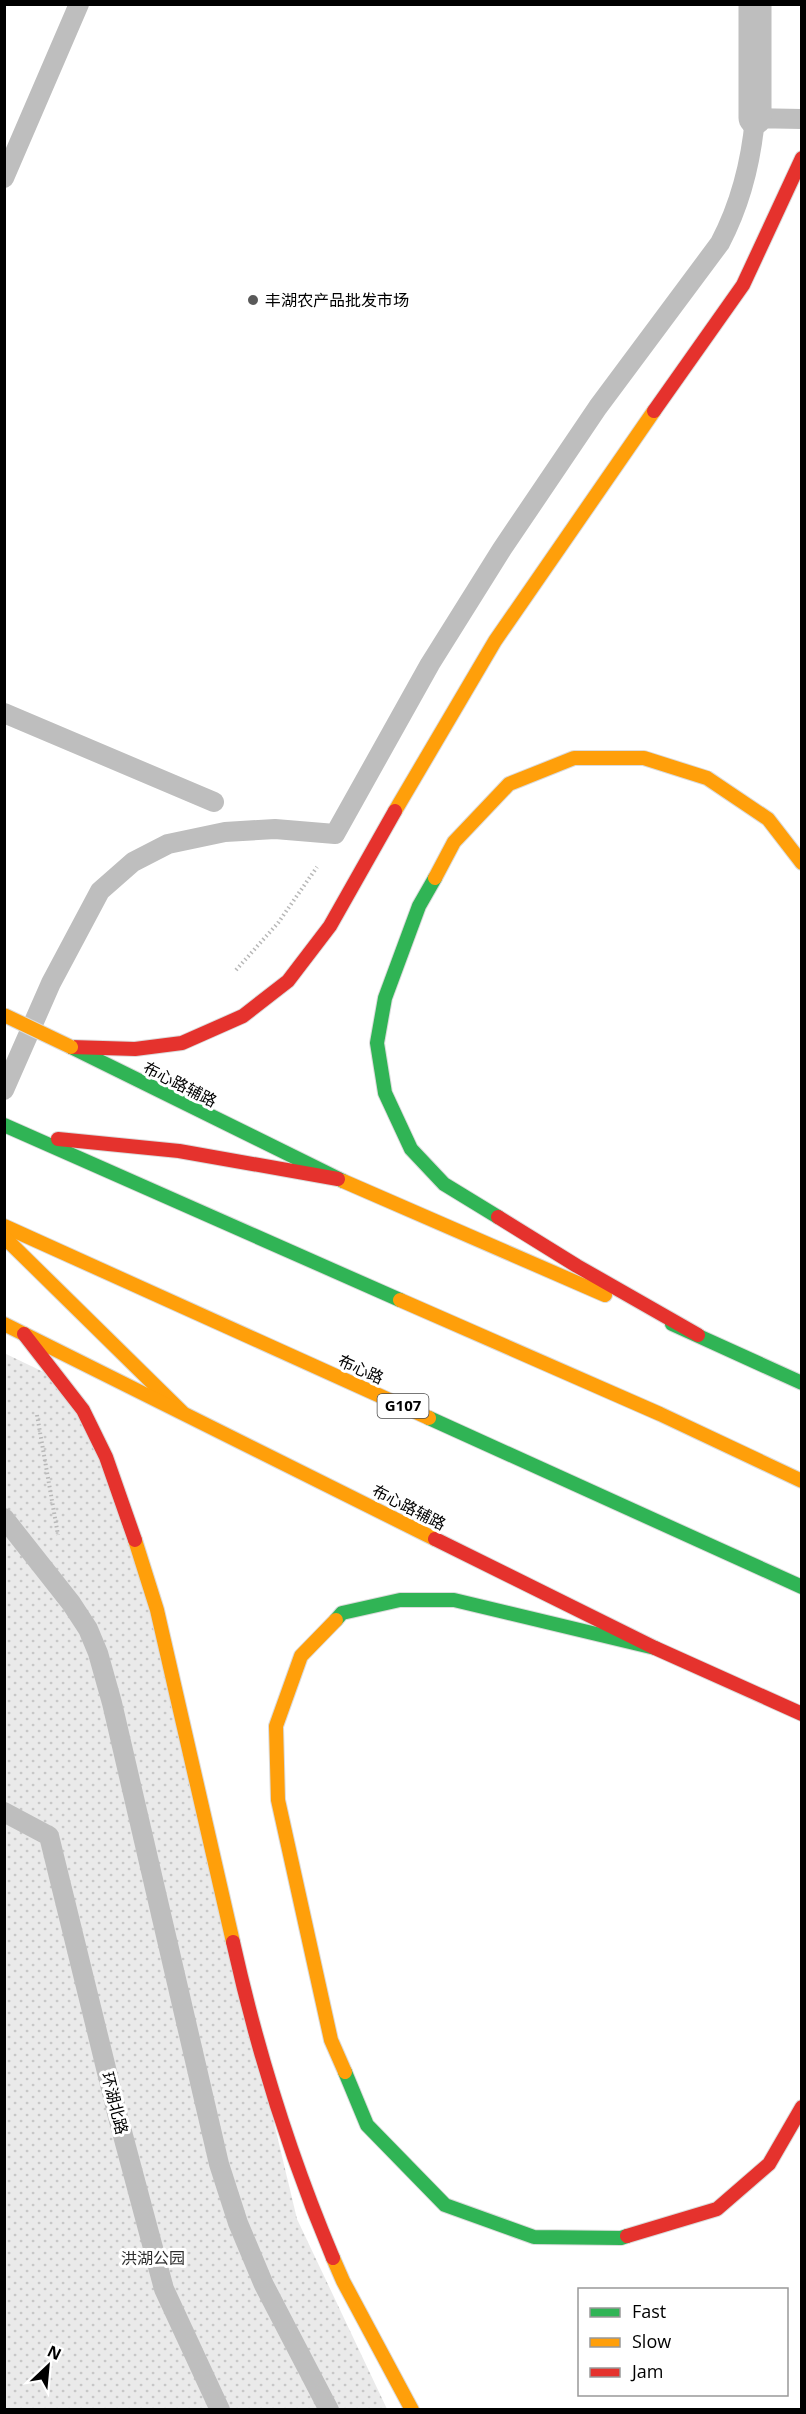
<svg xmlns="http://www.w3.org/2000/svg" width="806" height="2414" font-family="'Open Sans','Noto Sans SC',sans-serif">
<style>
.park{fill:url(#park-dots)}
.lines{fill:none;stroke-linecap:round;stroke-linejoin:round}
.fast-casing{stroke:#dbdbdb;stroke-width:16}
.slow-casing{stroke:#dbdbdb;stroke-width:16}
.jam-casing{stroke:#dbdbdb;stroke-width:16}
.path{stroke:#b8b8b8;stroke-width:4;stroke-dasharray:1.5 3;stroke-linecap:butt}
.lane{stroke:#bebebe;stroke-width:20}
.street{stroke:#bebebe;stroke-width:33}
.fast{stroke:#30b455;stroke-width:14}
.slow{stroke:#ff9f0a;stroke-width:14}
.jam{stroke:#e5322d;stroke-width:14}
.slow-bridge-casing{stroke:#dbdbdb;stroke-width:16;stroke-linecap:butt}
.slow-bridge{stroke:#ff9f0a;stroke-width:14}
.poi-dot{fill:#595959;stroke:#fff;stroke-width:2}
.labels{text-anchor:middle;stroke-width:6;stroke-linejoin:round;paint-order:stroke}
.shield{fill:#fff;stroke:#4c4c4c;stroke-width:1.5}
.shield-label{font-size:15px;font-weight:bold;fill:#000}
.poi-label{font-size:16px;fill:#000;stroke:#fff;text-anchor:start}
.street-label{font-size:16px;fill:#000;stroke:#fff}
.park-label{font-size:16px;fill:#2f2f2f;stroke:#fff}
</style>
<defs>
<pattern id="park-dots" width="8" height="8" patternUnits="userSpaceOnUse" patternTransform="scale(1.5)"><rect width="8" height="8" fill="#eaeaea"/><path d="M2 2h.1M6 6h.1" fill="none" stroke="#c7c7c7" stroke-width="1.8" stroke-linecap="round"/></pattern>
</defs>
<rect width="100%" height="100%" fill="#fff"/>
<path class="park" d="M4,1353L54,1377L118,1471L297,2219L387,2409H5Z"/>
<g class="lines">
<g class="fast-casing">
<g id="fast">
<path d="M435,878L419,906L385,998L377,1043L385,1093L411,1149L444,1184L498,1217"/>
<path d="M71,1047L343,1181"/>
<path d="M4,1125L400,1300"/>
<path d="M672,1324L802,1383"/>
<path d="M429,1418L802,1587"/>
<path d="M336,1620L342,1613L400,1600H454L655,1648"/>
<path d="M345,2072L367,2125L445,2205L534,2237L621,2238L627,2236"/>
</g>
</g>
<g class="slow-casing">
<g id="slow">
<path d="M395,811L495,641L654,411"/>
<path d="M435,878L454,842L509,784L574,758H644L707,778L768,819L802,863"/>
<path d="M343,1181L605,1295"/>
<path d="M4,1226L429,1418"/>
<path d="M4,1237L182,1412"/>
<path d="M400,1300L660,1414L802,1481"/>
<path d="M4,1324L435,1539"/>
<path d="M135,1540L157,1610L233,1942"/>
<path d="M336,1620L301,1656L276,1726L278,1800L331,2040L345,2072"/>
<path d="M333,2258L343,2281L412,2410"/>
</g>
</g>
<g class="jam-casing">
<g id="jam">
<path d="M654,411L743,285L802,158"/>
<path d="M71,1047L135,1049L182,1043L243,1016L288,981L330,926L395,811"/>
<path d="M58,1139L179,1151L338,1179"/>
<path d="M498,1217L577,1266L698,1335"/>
<path d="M24,1334L83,1410L106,1457L135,1540"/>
<path d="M435,1539L655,1648L802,1714"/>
<path d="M233,1942C257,2050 290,2156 333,2258"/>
<path d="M627,2236L717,2209L769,2164L802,2107"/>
</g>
</g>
<g class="path">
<path d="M236,970L278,923L317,867"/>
<path d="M37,1415L58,1535"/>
</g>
<g class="lane">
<path d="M4,178L79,4"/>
<path d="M4,713L214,802"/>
<path d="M4,1090L51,983L100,891L133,862L168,844L225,832L275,829L335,834L430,664L502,549L598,407L720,243C741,203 751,163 755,118L802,119"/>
<path d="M4,1518L71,1603L88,1629L98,1653L112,1703L219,2164L238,2223L264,2285L329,2410"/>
<path d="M4,1812L49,1836L117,2113L164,2289L220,2410"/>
</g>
<path class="street" d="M755,4V118"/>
<use href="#fast" class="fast"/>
<use href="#slow" class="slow"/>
<use href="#jam" class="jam"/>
<g class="slow-bridge-casing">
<path id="slow-bridge" d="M4,1015L71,1047"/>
</g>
<use href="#slow-bridge" class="slow-bridge"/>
</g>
<circle class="poi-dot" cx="253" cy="300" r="6"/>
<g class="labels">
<rect class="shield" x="377.5" y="1394" width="51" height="24" rx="4.5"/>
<g class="shield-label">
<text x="403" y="1411">G107</text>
</g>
<g class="poi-label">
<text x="265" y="306">丰湖农产品批发市场</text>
</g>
<g class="street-label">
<text transform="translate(180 1084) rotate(27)" y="6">布心路辅路</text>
<text transform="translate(361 1369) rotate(24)" y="6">布心路</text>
<text transform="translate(409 1507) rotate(27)" y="6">布心路辅路</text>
<text transform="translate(115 2103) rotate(76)" y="6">环湖北路</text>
</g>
<g class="park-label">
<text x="153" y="2264">洪湖公园</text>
</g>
</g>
<rect width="806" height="2414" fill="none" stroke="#000000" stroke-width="12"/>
<rect x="578" y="2288" width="210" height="108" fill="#ffffff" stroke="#999999" stroke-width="1.5"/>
<rect x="590" y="2308" width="30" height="9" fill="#30b455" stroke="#999999" stroke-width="1.5"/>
<text x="632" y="2318" font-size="18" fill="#000000">Fast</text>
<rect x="590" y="2338" width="30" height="9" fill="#ff9f0a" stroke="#999999" stroke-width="1.5"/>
<text x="632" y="2348" font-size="18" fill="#000000">Slow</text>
<rect x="590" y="2368" width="30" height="9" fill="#e5322d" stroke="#999999" stroke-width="1.5"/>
<text x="632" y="2378" font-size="18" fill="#000000">Jam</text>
<g transform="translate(48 2366) rotate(26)" stroke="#ffffff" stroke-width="4.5" paint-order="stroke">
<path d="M0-4.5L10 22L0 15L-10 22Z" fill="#000000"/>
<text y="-9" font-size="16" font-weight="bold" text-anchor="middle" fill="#000000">N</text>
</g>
</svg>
